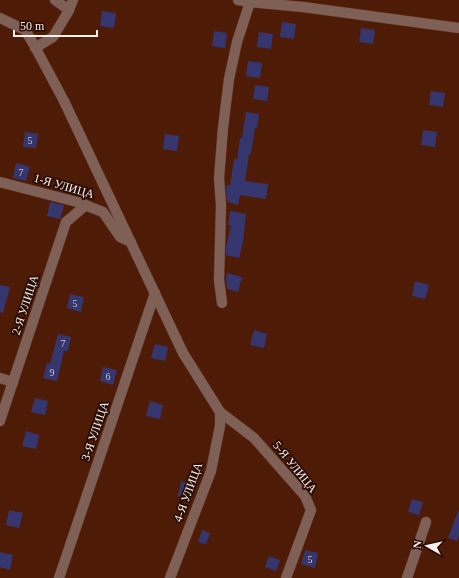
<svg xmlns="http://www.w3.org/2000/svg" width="459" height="578" font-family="Georgia,serif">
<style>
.building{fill:#36366f}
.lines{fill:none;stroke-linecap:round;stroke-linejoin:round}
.minor-casing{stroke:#663927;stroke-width:11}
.minor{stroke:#7f6056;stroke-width:10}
.labels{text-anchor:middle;stroke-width:3.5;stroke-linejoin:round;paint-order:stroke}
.number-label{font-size:10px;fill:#c8c2ce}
.street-label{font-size:12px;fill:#f9f0ed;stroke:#280b03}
</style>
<rect width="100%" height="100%" fill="#4e1b07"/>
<g class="building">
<path d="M102,11L116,13L114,28L100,26Z"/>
<path d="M282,22L296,24L294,39L280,37Z"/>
<path d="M361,28L375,30L373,44L359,42Z"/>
<path d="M214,31L227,33L225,48L212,46Z"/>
<path d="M259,32L273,34L271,49L257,47Z"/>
<path d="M248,61L262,63L260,78L246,76Z"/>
<path d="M255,85L269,87L267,101L253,99Z"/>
<path d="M431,91L445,93L443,107L429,105Z"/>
<path d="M246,112L259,114L257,128H255L251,154H249L245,181L268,184L266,199L240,195L238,205L227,202L226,188L227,185L230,186L234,159H237L240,138H242Z"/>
<path d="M423,130L437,132L435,147L421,145Z"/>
<path d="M25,132L38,134L36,148L23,147Z"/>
<path d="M165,134L179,136L177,151L163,149Z"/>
<path d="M16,163L30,167L26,181L13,178Z"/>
<path d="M50,202L64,205L60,219L47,216Z"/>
<path d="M230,211L246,214L243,242L239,258L226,255V246L231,226L228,225Z"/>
<path d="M227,273L242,277L238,292L227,289L226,280Z"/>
<path d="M415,281L429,285L425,299L412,296Z"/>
<path d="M0,285L10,287L3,313L0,312Z"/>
<path d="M70,294L84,297L81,312L67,308Z"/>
<path d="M254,330L267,334L264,348L250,345Z"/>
<path d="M58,334L71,337L68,351H64L57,381L43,378L47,363L50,364Z"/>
<path d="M155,344L168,347L165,361L151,358Z"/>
<path d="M103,367L117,370L113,385L100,381Z"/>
<path d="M35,398L48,401L45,415L31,412Z"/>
<path d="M150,401L163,405L160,419L146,416Z"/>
<path d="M26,431L39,435L36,449L22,446Z"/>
<path d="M181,481L195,485L192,499L178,496Z"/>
<path d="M412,499L423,502L419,515L408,512Z"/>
<path d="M9,510L23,513L19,528L6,525Z"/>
<path d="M458,511H459V536L457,541L448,538Z"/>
<path d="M202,530L210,533L206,544L198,542Z"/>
<path d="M305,550L318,553L315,568L301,564Z"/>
<path d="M0,552L13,555L10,570L0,567Z"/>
<path d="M269,556L280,560L276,571L265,567Z"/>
</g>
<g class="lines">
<g class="minor-casing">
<g id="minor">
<path d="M55,0L69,10"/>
<path d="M238,0L250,2L251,0"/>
<path d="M0,18L25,30L34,45L64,101L183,353L220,412V426L211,471L170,578"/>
<path d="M35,48L53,37L68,12L73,0"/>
<path d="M0,182L77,202L103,212L120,237L131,242"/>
<path d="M222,303L219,280L221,205L219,178L223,128L229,79L237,42L250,2L303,7L459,28"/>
<path d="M0,378L13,382"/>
<path d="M220,412L254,438L305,496L311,510L286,578"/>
<path d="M0,421L66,222L86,205"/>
<path d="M59,578L155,293"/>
<path d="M407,578L426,522"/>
</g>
</g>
<use href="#minor" class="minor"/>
</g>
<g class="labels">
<g class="number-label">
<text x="30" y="144">5</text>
<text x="21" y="176">7</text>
<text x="75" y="307">5</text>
<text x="63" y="347">7</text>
<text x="52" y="376">9</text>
<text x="108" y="380">6</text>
<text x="310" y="563">5</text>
</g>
<g class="street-label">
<text transform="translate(64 186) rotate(16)" y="4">1-Я УЛИЦА</text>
<text transform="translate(25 305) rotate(-72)" y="4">2-Я УЛИЦА</text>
<text transform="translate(95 431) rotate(-71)" y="4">3-Я УЛИЦА</text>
<text transform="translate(295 467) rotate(51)" y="4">5-Я УЛИЦА</text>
<text transform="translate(188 492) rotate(-70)" y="4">4-Я УЛИЦА</text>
</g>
</g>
<g transform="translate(427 546) rotate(278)" stroke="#280b03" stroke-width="3" paint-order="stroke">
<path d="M0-3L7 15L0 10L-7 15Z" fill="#f9f0ed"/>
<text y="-6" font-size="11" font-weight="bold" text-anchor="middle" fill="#f9f0ed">N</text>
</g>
<path d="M14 30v6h83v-6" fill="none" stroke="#f9f0ed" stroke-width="2"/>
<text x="20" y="30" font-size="12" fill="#f9f0ed" stroke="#280b03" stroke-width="3" paint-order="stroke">50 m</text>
</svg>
